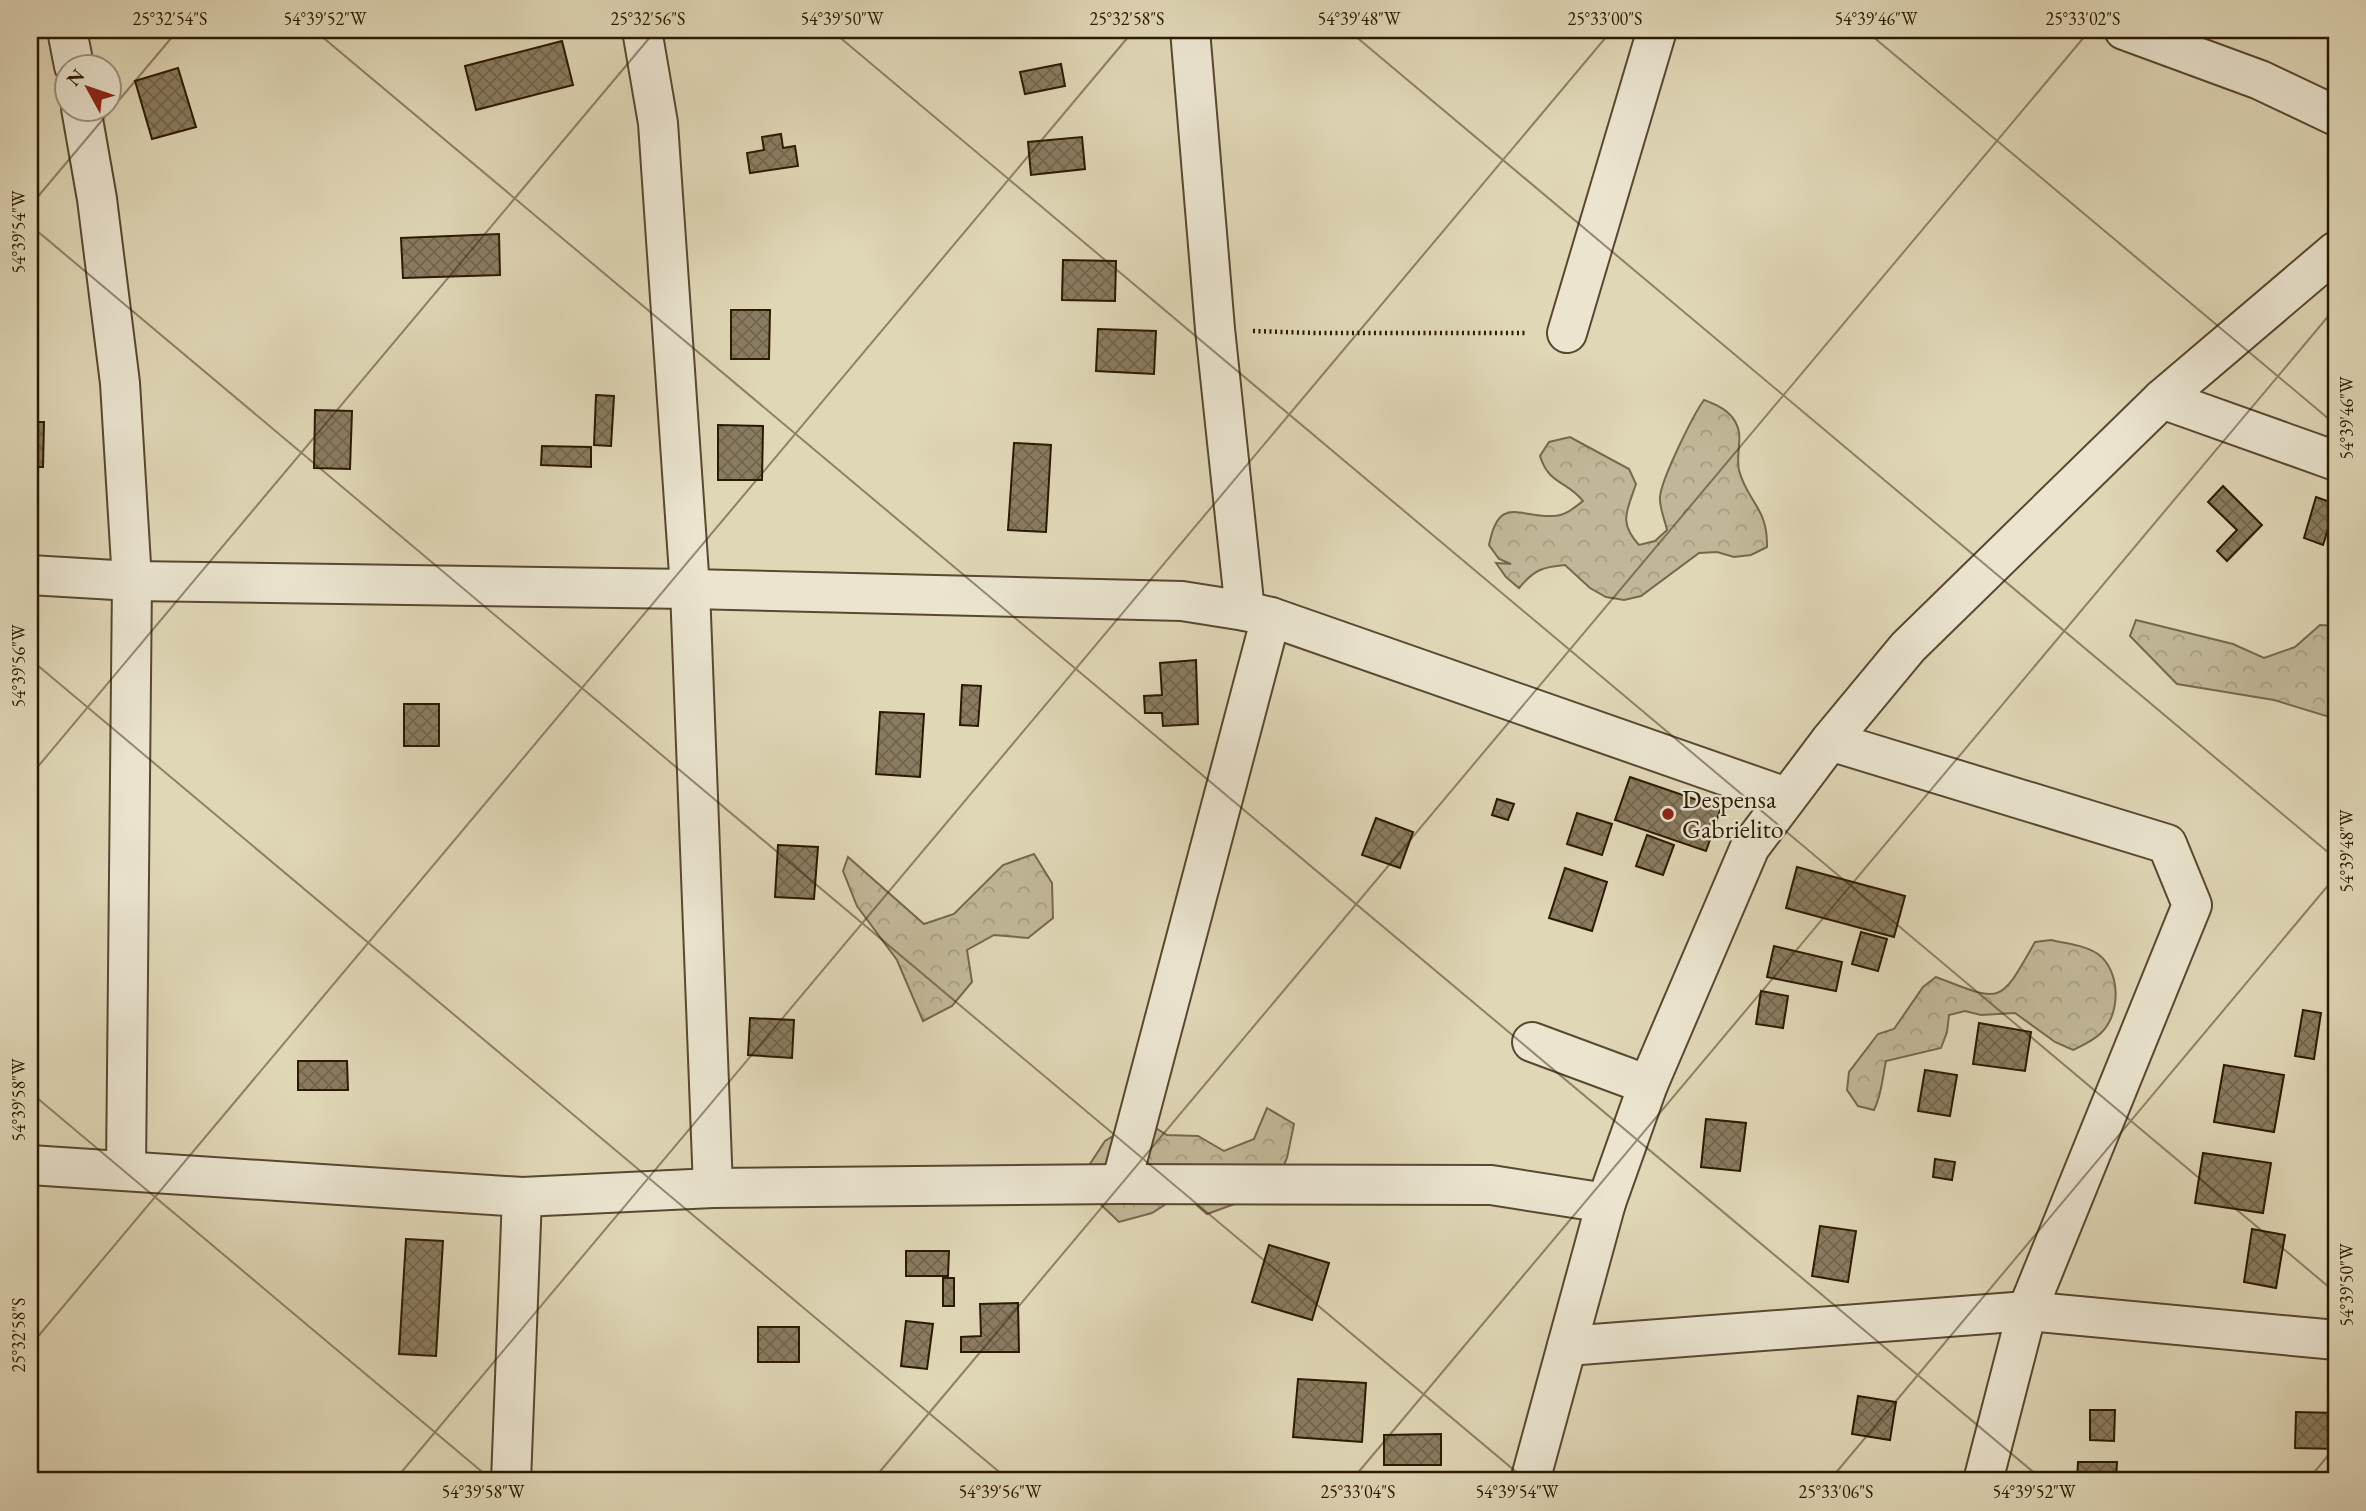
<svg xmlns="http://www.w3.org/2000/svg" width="2366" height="1511" font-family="'EB Garamond',serif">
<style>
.forest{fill:url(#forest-crowns);stroke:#76684d;stroke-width:2}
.building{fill:url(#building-cross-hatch);stroke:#2c1902;stroke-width:2}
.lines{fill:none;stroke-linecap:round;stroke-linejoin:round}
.minor-casing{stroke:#59482f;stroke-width:42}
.path{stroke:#2c1902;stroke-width:4.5;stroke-dasharray:2 3.5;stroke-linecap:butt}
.minor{stroke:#ebe5d0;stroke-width:38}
.ticks{fill:none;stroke:#2c1902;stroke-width:2;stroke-opacity:0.45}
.poi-dot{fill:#8f2418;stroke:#ebe5d0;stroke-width:2.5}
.labels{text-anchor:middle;stroke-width:5;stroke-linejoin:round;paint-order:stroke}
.poi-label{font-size:26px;fill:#2c1902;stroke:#ebe5d0;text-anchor:start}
.neatline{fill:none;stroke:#2c1902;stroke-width:2.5}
.ticks-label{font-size:18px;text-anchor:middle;fill:#2c1902}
</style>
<defs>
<pattern id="forest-crowns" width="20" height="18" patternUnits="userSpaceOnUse" patternTransform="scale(1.75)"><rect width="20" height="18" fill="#c1b798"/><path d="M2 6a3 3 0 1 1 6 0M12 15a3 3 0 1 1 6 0" fill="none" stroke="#a69d81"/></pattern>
<pattern id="building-cross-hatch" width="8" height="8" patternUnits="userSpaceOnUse" patternTransform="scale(1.75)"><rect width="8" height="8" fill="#8a7c60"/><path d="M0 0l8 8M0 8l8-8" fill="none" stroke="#71654d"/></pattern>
</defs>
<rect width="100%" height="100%" fill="#e0d7b7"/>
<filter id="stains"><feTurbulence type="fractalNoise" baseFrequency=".00286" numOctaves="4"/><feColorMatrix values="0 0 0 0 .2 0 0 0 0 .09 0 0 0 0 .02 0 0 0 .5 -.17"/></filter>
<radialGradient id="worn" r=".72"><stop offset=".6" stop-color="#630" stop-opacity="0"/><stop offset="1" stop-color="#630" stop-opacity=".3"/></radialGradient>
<g class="forest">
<path d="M1704,400C1714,404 1725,408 1732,417C1746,434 1735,451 1739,470C1747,502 1768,507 1767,547L1751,555L1734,557L1717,552L1699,553L1641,596L1624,600L1606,597L1590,588L1565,565C1542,567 1534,570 1519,588L1506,577L1496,563L1511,564L1499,559L1489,545C1499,494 1519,518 1553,516C1565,516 1574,508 1583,501C1566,480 1549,485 1540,456L1549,442L1570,437L1629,469L1636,484C1627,511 1618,522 1639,545L1655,541L1667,530C1665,520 1659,507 1660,497C1661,480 1693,415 1704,400Z"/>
<path d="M2136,620L2233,644L2264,658L2295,647L2320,625L2336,626V719L2274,700L2177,684L2130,636Z"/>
<path d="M1034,854L1052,883L1053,918L1028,938L994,935L967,950L972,982L952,1006L923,1021L897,960L857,906L843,871L848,857L924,924L954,914L1003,865Z"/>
<path d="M2051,940C2067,944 2085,945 2098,954C2121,971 2121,1014 2101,1033C2093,1041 2083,1045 2073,1050L2055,1042L2015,1013L1981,1015L1965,1011L1949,1015L1947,1032L1941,1048L1886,1061C1882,1079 1882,1094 1874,1110L1858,1106L1847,1090L1849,1072L1878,1034L1894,1029L1923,987L1936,977C2003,1003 1999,1005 2035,942Z"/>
<path d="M1267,1108L1294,1124L1287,1158L1273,1190L1207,1214L1183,1193L1152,1213L1119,1222L1096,1200L1088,1167L1105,1141L1141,1119L1167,1135L1198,1136L1224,1151L1254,1139Z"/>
</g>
<g class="building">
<path d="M562,41L573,85L476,110L465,66Z"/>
<path d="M1061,64L1065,86L1025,94L1020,72Z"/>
<path d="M178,68L196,127L152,139L135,81Z"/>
<path d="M781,134L783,148L795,146L798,166L750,173L747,153L764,150L762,137Z"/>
<path d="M1082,137L1085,169L1031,175L1028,142Z"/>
<path d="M499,234L500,275L403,278L401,238Z"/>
<path d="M1063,260L1116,261L1115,301L1062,300Z"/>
<path d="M731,310H770L769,359H731Z"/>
<path d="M1098,329L1156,331L1154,374L1096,371Z"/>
<path d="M596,395L614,396L611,446L594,445Z"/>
<path d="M315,410L352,411L350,469L314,468Z"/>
<path d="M30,422H44L43,467H30Z"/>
<path d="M718,425L763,426L762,480H718Z"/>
<path d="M1014,443L1051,445L1046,532L1008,530Z"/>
<path d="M542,446L591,447V467L541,465Z"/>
<path d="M2223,486L2262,525L2227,561L2217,551L2237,530L2208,502Z"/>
<path d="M2316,497L2336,504L2323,545L2304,538Z"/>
<path d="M1196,660L1198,724L1163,726L1162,713H1145L1144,696L1162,695L1160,663Z"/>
<path d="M962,685L981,686L978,726L960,725Z"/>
<path d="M30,697H36L35,783H30Z"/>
<rect x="404" y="704" width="35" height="42"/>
<path d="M880,712L924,714L920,777L876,774Z"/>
<path d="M1630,777L1721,808L1706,851L1615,820Z"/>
<path d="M1497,799L1514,804L1508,820L1492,815Z"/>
<path d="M1577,813L1612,824L1602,855L1567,844Z"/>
<path d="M1376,818L1413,832L1400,868L1362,855Z"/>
<path d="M1647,835L1674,845L1663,875L1636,866Z"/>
<path d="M778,845L818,847L814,899L775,897Z"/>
<path d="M1797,867L1905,896L1894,937L1786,908Z"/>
<path d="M1565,868L1607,882L1592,931L1549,918Z"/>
<path d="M1861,932L1887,939L1878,971L1852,964Z"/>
<path d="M1774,946L1842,962L1836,991L1767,977Z"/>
<path d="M1761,991L1788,996L1783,1028L1756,1024Z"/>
<path d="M2303,1010L2321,1013L2314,1059L2295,1056Z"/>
<path d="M750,1018L794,1020L792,1058L748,1055Z"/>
<path d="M1979,1023L2031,1032L2025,1071L1973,1064Z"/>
<path d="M298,1061H347L348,1090H298Z"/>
<path d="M2224,1065L2284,1075L2274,1132L2214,1122Z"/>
<path d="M1925,1070L1957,1075L1950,1116L1918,1111Z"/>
<path d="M1706,1119L1746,1123L1740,1171L1701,1167Z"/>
<path d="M2203,1153L2271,1163L2263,1213L2195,1203Z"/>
<path d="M1935,1159L1955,1162L1952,1180L1933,1177Z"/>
<path d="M1820,1226L1856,1231L1848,1282L1812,1276Z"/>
<path d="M2252,1229L2285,1235L2276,1288L2244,1282Z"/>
<path d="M406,1239L443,1241L436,1356L399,1354Z"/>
<path d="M1269,1245L1329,1263L1312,1320L1252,1302Z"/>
<path d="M906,1251H949L948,1276H906Z"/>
<rect x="943" y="1278" width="11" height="28"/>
<path d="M1018,1303L1019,1352H961V1337L981,1336L980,1304Z"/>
<path d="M906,1321L933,1324L927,1369L901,1366Z"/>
<rect x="758" y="1327" width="41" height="35"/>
<path d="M1298,1379L1366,1383L1362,1442L1293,1437Z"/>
<path d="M1858,1396L1896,1402L1890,1440L1852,1434Z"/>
<path d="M2090,1410H2115L2114,1441L2090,1440Z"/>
<path d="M2296,1412L2336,1413V1449L2295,1448Z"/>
<path d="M1441,1434V1465H1384V1435Z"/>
<path d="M2078,1462H2117L2116,1481H2077Z"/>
<path d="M1875,1472L1915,1479L1914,1481H1873Z"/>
</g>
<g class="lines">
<g class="minor-casing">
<g id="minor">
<path d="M67,30L74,66"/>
<path d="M642,30L658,123L690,589L713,1188"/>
<path d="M1190,30L1215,329L1245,611"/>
<path d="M2124,30L2260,80L2336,116"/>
<path d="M81,108L97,199L120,383L132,581L126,1170"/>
<path d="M1567,333L1657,30"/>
<path d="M2162,399L2336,461"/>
<path d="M30,575L132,581L690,589L1182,601L1245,611L1271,617L1786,797"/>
<path d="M1830,741L2167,844L2192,905L2027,1311L1983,1481"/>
<path d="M1532,1042L1648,1085"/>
<path d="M30,1165L522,1197L713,1188L1121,1184L1491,1185L1606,1203"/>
<path d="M1121,1184L1271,617"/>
<path d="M1567,1346L2027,1311L2336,1340"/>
<path d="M511,1481L522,1197"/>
<path d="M1530,1481L1606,1203L1648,1085L1750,847L1830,741L1908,647L2162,399L2336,251"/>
</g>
</g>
<path class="path" d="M1253,331L1314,333H1527"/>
<use href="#minor" class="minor"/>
</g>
<path class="ticks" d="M314,30L2044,1481M831,30L2336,1293M1348,30L2336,859M1865,30L2336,425M30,206L178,30M30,225L1527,1481M30,659L1010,1481M30,776L656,30M30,1092L493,1481M30,1346L1134,30M394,1481L1612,30M872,1481L2090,30M1351,1481L2336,307M1829,1481L2336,876M2307,1481L2336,1446"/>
<circle class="poi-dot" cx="1668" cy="814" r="7"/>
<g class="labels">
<g class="poi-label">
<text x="1682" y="808">Despensa<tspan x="1682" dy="30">Gabrielito</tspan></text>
</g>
</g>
<rect width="2366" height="1511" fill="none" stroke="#e0d7b7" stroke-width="77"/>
<g transform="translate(88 88) rotate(310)"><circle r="33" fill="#ebe5d0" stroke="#9f937e" stroke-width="2"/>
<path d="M0-5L12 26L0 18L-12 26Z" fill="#8f2418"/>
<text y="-10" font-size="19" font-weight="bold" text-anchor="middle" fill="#2c1902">N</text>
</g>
<rect x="38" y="38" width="2290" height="1434" class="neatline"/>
<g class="ticks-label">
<text x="170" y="25">25°32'54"S</text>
<text x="325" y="25">54°39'52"W</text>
<text x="648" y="25">25°32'56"S</text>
<text x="842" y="25">54°39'50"W</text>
<text x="1127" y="25">25°32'58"S</text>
<text x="1359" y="25">54°39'48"W</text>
<text x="1605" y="25">25°33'00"S</text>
<text x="1876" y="25">54°39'46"W</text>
<text x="2083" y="25">25°33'02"S</text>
<text transform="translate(19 232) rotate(-90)" y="6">54°39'54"W</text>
<text transform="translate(2347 418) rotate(-90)" y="6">54°39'46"W</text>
<text transform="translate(19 666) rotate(-90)" y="6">54°39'56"W</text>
<text transform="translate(2347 851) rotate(-90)" y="6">54°39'48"W</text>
<text transform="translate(19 1100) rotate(-90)" y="6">54°39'58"W</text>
<text transform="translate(2347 1285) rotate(-90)" y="6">54°39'50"W</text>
<text transform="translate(19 1335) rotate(-90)" y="6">25°32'58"S</text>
<text x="483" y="1498">54°39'58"W</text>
<text x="1000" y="1498">54°39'56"W</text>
<text x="1358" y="1498">25°33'04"S</text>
<text x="1517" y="1498">54°39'54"W</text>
<text x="1836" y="1498">25°33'06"S</text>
<text x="2034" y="1498">54°39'52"W</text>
</g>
<rect width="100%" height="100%" filter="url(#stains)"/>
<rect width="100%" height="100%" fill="url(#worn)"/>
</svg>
